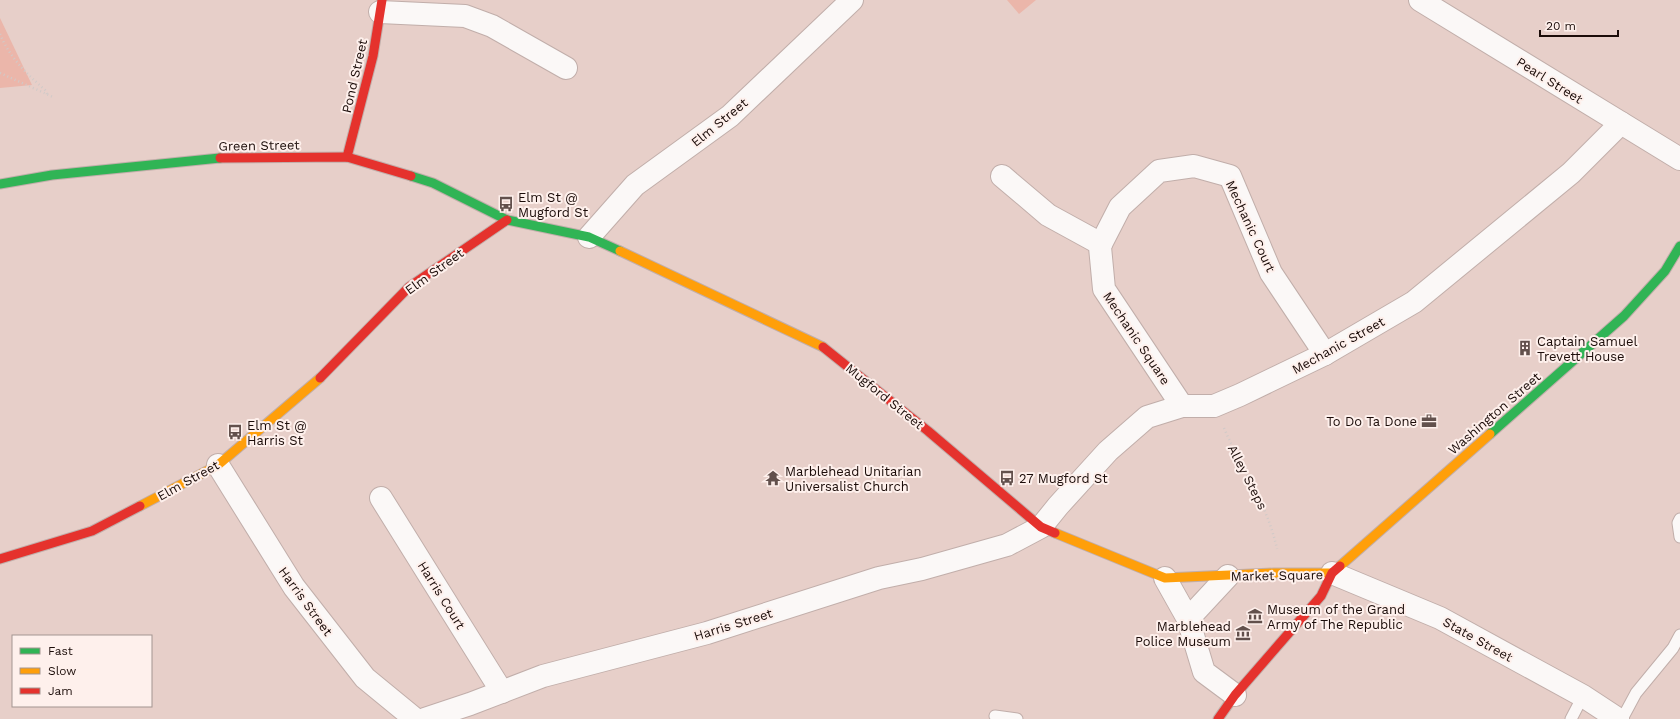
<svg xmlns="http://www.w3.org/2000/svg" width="1680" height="719" font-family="'Work Sans',sans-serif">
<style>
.park{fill:#ebb6aa}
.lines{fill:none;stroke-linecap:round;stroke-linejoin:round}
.lane-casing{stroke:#c1aeaa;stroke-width:13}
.street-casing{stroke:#c1aeaa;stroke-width:24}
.fast-casing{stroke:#c1aeaa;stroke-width:11}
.slow-casing{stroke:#c1aeaa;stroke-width:11}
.jam-casing{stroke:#c1aeaa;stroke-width:11}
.path{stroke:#d1cac8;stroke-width:2.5;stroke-dasharray:1 3;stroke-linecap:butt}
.lane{stroke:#fbf8f7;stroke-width:11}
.street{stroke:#fbf8f7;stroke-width:22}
.fast{stroke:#30b455;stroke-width:9}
.slow{stroke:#ff9f0a;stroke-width:9}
.jam{stroke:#e5322d;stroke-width:9}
.labels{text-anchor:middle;stroke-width:4;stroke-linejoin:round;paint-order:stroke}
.street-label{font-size:13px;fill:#1b0c09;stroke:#fef0ec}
.poi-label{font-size:13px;fill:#1b0c09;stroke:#fef0ec;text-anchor:start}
</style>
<rect width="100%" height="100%" fill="#e7cfc9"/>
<g class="park">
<path d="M1007,0H1036L1019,14Z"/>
<path d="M0,18L32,85L0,88Z"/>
</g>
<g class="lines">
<g class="lane-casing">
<g id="lane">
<path d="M1680,519L1678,523L1680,537"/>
<path d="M995,716L1017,719"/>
<path d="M1571,719L1583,696"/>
<path d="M1622,719L1636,693L1673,648L1680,635"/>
</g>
</g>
<g class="street-casing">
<g id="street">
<path d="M1420,0L1680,159"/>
<path d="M380,12L465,16L492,26L566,68"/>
<path d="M1002,176L1048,215L1101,244L1100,247L1104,289L1182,406"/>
<path d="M589,237L635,185L730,116L852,0"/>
<path d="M1101,244L1120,207L1159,171L1194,166L1230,176L1271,273L1325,354"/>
<path d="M218,465L294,587L365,678L415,719"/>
<path d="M381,498L502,692"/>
<path d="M1332,573L1440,618L1583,696L1618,719"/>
<path d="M1165,578L1188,619L1204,672L1235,695"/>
<path d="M1188,619L1228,576"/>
<path d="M425,719L470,704L543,676L707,633L879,578L922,569L1007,545L1041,527L1058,506L1108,451L1147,417L1182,406H1214L1240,395L1325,354L1414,302L1571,173L1621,123"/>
</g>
</g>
<g class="fast-casing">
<g id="fast">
<path d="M411,176L433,183L507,220L589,237L620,251"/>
<path d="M0,184L52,175L220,158"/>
<path d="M1490,434L1624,316L1665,271L1680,246"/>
</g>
</g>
<g class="slow-casing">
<g id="slow">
<path d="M620,251L823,347"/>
<path d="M140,506L218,465L320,378"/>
<path d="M1055,533L1165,578L1274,573H1332"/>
<path d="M1340,566L1490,434"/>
</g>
</g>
<g class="jam-casing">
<g id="jam">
<path d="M347,157L373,56L382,0"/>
<path d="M220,158L347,157L411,176"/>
<path d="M823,347L928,431L1041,527L1055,533"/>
<path d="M320,378L409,287L507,220"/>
<path d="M0,559L92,531L140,506"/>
<path d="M1218,719L1235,695L1321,596L1332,573L1340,566"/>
</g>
</g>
<g class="path">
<path d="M0,34C10,58 26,73 45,90L47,94"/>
<path d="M0,73L53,97"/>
<path d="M1224,428C1242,470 1267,503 1277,549"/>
</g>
<use href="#lane" class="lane"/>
<use href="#street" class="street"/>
<use href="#fast" class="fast"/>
<use href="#slow" class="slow"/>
<use href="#jam" class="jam"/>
</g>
<defs>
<g id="bus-bare" transform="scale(1.2)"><path d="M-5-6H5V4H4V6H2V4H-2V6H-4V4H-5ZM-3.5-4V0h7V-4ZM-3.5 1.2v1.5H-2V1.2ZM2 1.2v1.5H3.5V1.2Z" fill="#62504c" stroke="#fef0ec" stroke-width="2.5" paint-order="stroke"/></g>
<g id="building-bare" transform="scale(1.2)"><path d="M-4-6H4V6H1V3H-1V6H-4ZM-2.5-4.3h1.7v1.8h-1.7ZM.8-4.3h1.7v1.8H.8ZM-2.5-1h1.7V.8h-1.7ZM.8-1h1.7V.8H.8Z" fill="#62504c" stroke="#fef0ec" stroke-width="2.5" paint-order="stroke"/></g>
<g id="office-bare" transform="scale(1.2)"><path d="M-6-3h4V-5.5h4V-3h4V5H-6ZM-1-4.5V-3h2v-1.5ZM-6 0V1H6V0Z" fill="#62504c" stroke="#fef0ec" stroke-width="2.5" paint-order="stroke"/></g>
<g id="temple-bare" transform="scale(1.2)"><path d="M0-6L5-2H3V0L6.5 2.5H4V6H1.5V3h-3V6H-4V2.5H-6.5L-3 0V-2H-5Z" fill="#62504c" stroke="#fef0ec" stroke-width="2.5" paint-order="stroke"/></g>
<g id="museum-bare" transform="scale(1.2)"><path d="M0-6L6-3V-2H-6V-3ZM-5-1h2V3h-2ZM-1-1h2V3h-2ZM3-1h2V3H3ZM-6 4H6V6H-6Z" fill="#62504c" stroke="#fef0ec" stroke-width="2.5" paint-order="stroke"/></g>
</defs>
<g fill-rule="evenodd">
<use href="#bus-bare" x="506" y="204"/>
<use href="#building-bare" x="1525" y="348"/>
<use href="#office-bare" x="1429" y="421"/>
<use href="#bus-bare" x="235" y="432"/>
<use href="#temple-bare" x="773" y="478"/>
<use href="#bus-bare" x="1007" y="478"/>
<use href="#museum-bare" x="1255" y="616"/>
<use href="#museum-bare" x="1243" y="633"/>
</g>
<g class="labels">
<g class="street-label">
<text transform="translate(354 76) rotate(-77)" y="5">Pond Street</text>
<text transform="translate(1550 80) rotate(32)" y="5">Pearl Street</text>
<text transform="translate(719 122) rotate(-39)" y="5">Elm Street</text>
<text transform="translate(259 145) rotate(-1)" y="5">Green Street</text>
<text transform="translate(1251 226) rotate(65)" y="5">Mechanic Court</text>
<text transform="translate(434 271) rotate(-36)" y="5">Elm Street</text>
<text transform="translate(1137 338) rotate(56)" y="5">Mechanic Square</text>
<text transform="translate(1338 345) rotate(-29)" y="5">Mechanic Street</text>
<text transform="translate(885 396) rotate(39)" y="5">Mugford Street</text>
<text transform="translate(1494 413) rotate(-41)" y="5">Washington Street</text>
<text transform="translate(1248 477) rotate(63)" y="5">Alley Steps</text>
<text transform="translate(188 480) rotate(-29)" y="5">Elm Street</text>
<text transform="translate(1277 575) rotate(-1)" y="5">Market Square</text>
<text transform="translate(442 595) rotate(58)" y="5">Harris Court</text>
<text transform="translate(306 601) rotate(54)" y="5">Harris Street</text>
<text transform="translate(733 624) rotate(-17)" y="5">Harris Street</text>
<text transform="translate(1478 639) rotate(29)" y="5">State Street</text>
</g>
<g class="poi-label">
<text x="518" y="202">Elm St @<tspan x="518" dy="15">Mugford St</tspan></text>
<text x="1537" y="346">Captain Samuel<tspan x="1537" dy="15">Trevett House</tspan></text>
<text x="1417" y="426" text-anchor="end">To Do Ta Done</text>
<text x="247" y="430">Elm St @<tspan x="247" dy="15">Harris St</tspan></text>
<text x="785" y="476">Marblehead Unitarian<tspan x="785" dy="15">Universalist Church</tspan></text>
<text x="1019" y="483">27 Mugford St</text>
<text x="1267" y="614">Museum of the Grand<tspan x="1267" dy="15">Army of The Republic</tspan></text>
<text x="1231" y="631" text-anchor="end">Marblehead<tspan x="1231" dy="15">Police Museum</tspan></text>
</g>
</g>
<rect x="12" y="635" width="140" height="72" fill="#fef0ec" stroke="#a39591"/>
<rect x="20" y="648" width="20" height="6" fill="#30b455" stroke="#a39591"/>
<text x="48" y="655" font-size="12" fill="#1b0c09">Fast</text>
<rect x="20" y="668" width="20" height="6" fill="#ff9f0a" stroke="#a39591"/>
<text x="48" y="675" font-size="12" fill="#1b0c09">Slow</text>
<rect x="20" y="688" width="20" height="6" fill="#e5322d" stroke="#a39591"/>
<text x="48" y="695" font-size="12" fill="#1b0c09">Jam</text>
<path d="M1540 30v6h78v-6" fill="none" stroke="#1b0c09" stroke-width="2"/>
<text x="1546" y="30" font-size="12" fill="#1b0c09" stroke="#fef0ec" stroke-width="3" paint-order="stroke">20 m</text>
</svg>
